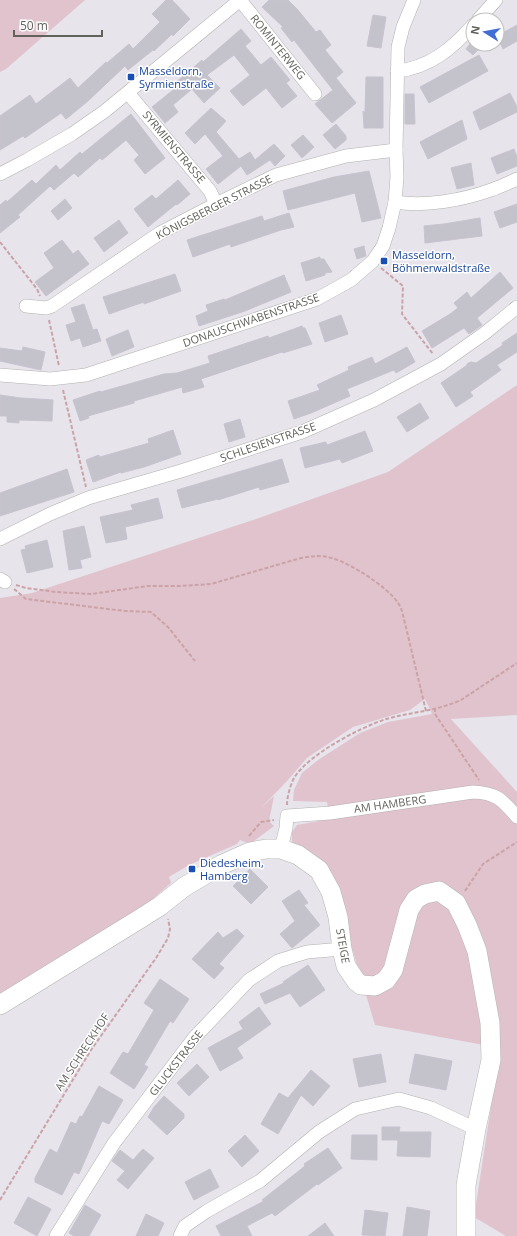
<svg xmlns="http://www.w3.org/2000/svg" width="517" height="1236" font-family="'Open Sans',sans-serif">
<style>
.green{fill:#e1c3ce}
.building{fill:#c4c2ca;stroke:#c7c3d0}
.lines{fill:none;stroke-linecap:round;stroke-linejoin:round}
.street-casing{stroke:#b1b2ad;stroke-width:14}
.secondary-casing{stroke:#b3b5ae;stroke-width:20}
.path{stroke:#cba3a7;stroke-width:2;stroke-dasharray:4 2;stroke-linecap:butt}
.street{stroke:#fff;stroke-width:13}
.secondary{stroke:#fff;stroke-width:19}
.transit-dot{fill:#1a4fb4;stroke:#fff;stroke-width:1.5}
.labels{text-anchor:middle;stroke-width:3;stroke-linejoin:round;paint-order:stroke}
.street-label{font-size:11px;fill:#61625c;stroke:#fff}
.transit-label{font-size:11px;fill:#164399;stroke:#fff;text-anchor:start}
</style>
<rect width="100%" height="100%" fill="#e7e4ec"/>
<g class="green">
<path d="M0,0H85L6,69L0,72Z"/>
<path d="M517,385V715L451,719L517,792V1236H506L474,1217L500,1048L375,1025L340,908L310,853L292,842V832L297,825L330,819L327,802L293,801L294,790L302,773L318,760L360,733L388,722L432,714L425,699L410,710L353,727L307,758L287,781L261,808L254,818L261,808L274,796L269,821L274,826L250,844L240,840L237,844L189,865L169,877L171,883L155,897L150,903L0,1003V598L32,593L253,520L388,472Z"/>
</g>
<g class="building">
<path d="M166,0H172L190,19L173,36L172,34L154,51L153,50L128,70L125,66L88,101L66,119L61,113L25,138L23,136L0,150V116L30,95L36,104L70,78L78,88L106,62L107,63L129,44L133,49L160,22L152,14Z"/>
<path d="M269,0H288L297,9L316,32L320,30L331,45L325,50L343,72L336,78L356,103L332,123L315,104L333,90L294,40L292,42L281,28L283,27L262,7Z"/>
<path d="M373,15L386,17L381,48L367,46Z"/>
<path d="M517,25V41L503,49L497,36Z"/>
<path d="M241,29L251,41L245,46L261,65L271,57L290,80L286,83L297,96L282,108L266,88L243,106L230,91L250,75L234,55L207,75L220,88L204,103L192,89L173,105L178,112L165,123L152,107L178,86L175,83L202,60L203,62Z"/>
<path d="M470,44H484L473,55L466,49Z"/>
<path d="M479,55L488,71L429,103L420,87Z"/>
<path d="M366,77H383V128H364L363,111L365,113Z"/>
<path d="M510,93L517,107V112L480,130L473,112Z"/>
<path d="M405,94H414L415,124H405Z"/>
<path d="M211,108L226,121L216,132L239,159L250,152L255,160L274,144L285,156L275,166L270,160L247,175L241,166L218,184L206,169L223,156L205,134L195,144L185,133Z"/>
<path d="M131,114L165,158L145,174L134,160L139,155L126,140L102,160L100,158L78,177L74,173L54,190L50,186L18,215L20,217L0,233V205L6,200L7,202L32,180L36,184L56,165L60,170L80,152L82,154Z"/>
<path d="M462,120L467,139L428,159L420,142Z"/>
<path d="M336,124L346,136V140L335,149L323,135Z"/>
<path d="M303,135L314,147L302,158L291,145Z"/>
<path d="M514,149L517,157V166L497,174L491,158Z"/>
<path d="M471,163L474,185L457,189L451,168Z"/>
<path d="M369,171L381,218L362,222L355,193L288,210L283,191L334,177Z"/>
<path d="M178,180L190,194L177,205L176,204L148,227L134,209L152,195L156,199Z"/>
<path d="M65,199L72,208L58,220L51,211Z"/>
<path d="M517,204V222L500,228L494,212Z"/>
<path d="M289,213L294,227L281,230L231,247L230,244L193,257L187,240L262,216L264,221Z"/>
<path d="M480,218L482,236L425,243L424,226L444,224Z"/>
<path d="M119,220L128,233L104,252L94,238Z"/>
<path d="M62,240L73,254L78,250L89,264L46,296L35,282L54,268L44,253Z"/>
<path d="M364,246L366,256L357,259L354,249Z"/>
<path d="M320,257V259H324L332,272L325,273V275L306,281L301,263Z"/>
<path d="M500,272L513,288L477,318L482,325L469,334L464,328L432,348L422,331L450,314L458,308L454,303L467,292L471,298Z"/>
<path d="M175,274L181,291L144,304V302L109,314L103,297Z"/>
<path d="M284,275L291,292L245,311L199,326L196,316L208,311L206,305L224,299L225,300Z"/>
<path d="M84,304L93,330L97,329L101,341L83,347L80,338L71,341L66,325L76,322L71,308Z"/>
<path d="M341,315L348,334L325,342L319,323Z"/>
<path d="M302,326L303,328H305L312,344L283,353L282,352L201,379L204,387L183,393L182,387L134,401V403L88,416L89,418L80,421L73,400L100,391L101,392L164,374L177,373L210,363L208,356L268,336L269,338Z"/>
<path d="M128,330L134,347L112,356L106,339Z"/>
<path d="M517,333V352L497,365L501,370L470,392L473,396L456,407L441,383L466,366L468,363L471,362L476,363L503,345L502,343Z"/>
<path d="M23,347L45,352L41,370L0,361V348L22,351Z"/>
<path d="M407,347L415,362L396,373L394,370L347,389L350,396L311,413L294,419L288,401L320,390L317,385L349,370L348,367L372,357L375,364Z"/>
<path d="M0,395L21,398L53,400L52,421L19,420V423L7,422V416H0Z"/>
<path d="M420,403L429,418L407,432L397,417Z"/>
<path d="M240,419L245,437L229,442L224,424Z"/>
<path d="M173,430L181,454L144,467L121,473V472L93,482L86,460L99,455L100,457L149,443L148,439Z"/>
<path d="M365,431L373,451L342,463L340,459L305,468L300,448L326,442L327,445Z"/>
<path d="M282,459L289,482L260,490L259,487L218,500V499L182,508L177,490Z"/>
<path d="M67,469L74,492L0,516V493Z"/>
<path d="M158,498L163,518L125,527L127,539L106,543L100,517L133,510L131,505Z"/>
<path d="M84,526L91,557L80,560L82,568L69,570L63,531Z"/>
<path d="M47,540L53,567L27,573L21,550L26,549L25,546Z"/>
<path d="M250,869L268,887L251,904L233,886Z"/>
<path d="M299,890L308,903L304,905L320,925L292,948L280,934L295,921L282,901Z"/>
<path d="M237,929L244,936L219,964L224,968L214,979L192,959L218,932L223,938Z"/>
<path d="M308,965L325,990L300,1007L290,993L265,1004L260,994L284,983L283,982Z"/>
<path d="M160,979L189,999L173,1023L170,1021L144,1065L148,1067L134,1089L110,1073L123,1052L128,1054L154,1010L144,1003Z"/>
<path d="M259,1007L271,1024L237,1048L243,1058L220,1071L208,1048L243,1029L239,1022Z"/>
<path d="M381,1054L386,1082L359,1087L353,1059Z"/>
<path d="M415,1054L452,1061L446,1090L409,1083Z"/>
<path d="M197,1064L209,1077L189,1096L177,1083Z"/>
<path d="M311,1070L330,1086L313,1106L301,1095L278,1134L261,1124L279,1093L288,1098Z"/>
<path d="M99,1086L123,1100L109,1124L102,1121L79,1174L74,1172L62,1195L35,1182V1178L50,1149L57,1153L71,1122L76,1124L80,1116L82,1117Z"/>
<path d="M164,1096L184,1114V1118L167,1135L148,1117L154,1107Z"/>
<path d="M382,1127H400L399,1132H431L430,1157L397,1156L398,1140H382Z"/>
<path d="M245,1135L259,1151L242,1167L228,1151Z"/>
<path d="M352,1135H377V1160L351,1159Z"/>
<path d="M328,1148L342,1168L318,1185L317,1184L275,1216L272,1213L247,1226L252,1236H221L216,1226L264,1201L262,1200L305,1166L304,1164Z"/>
<path d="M143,1149L154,1158L128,1189L117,1180L125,1171L112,1161L120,1150L133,1160Z"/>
<path d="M210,1169L219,1187L194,1200L185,1182Z"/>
<path d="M28,1197L51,1209L37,1236L14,1223Z"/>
<path d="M85,1205L101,1215L89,1236H74L69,1233Z"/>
<path d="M407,1207L430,1211L427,1236H403Z"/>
<path d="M365,1210L388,1213L385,1236L362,1235Z"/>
<path d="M146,1214L164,1223L158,1236H136Z"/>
<path d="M325,1223L334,1236H308Z"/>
</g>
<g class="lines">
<g class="street-casing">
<g id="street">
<path d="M240,0L315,94"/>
<path d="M478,20L496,0"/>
<path d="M397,71C429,68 453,48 473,25"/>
<path d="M128,93L210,191L216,204"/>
<path d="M0,174L27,160L72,134L105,111L240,0"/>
<path d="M395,202C425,207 463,200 491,190C500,187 508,183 517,179"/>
<path d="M26,306L46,308L52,306L160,233L216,204L276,175L346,156L396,150"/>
<path d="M0,375L50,379L86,375L317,299L351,280L373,261L383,246L389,228L395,202L397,177L396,150L398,47L403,27L414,0"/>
<path d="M0,539L50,514L88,498L181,471L302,432L374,400L441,364L485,333L517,307"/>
<path d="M0,579L5,582"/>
<path d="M281,849L286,828L287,816L330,813L473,792C496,793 502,799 517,817"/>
<path d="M56,1236L114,1143L194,1038L249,980L278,961L307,952L342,949"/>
<path d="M180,1236L185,1226L207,1211L260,1181L319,1132L355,1109L399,1099L431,1108L476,1129"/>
</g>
</g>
<g class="secondary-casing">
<path id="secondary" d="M0,1005L138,920L160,906L184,887L221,865L250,852L266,849H281L298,855L319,870L331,892L338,917L342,949L346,966L356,981L361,985L375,986L386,980L393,970L409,910L416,899L425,894L439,891L456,903L467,925L477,951L490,1023L491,1060L476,1129L466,1185V1236"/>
</g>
<g class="path">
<path d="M0,242L37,289L40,296"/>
<path d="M381,268L403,286L402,314L433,354"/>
<path d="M49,320L59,366"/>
<path d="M63,390L86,487"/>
<path d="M16,585L26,588L56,592L91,594L148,586H179L211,584L301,558C312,556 322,555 332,558C350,563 388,587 398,603C400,605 401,609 402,611L426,711"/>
<path d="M14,589L26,599L125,611L151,612L168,627L195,661"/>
<path d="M435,708V714L479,780"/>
<path d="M287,805C287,797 290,786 294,778C309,754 359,728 386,719C411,712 437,711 461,700L517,663"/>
<path d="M249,836L261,822L274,820"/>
<path d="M465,891L483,864L517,842"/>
<path d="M0,1200L91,1050L156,958L168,938L170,929L168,919"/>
</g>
<use href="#street" class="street"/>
<use href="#secondary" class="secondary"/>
</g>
<g class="transit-dot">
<rect x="127" y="73" width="8" height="8" rx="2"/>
<rect x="380" y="257" width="8" height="8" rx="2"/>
<rect x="188" y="865" width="8" height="8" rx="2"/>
</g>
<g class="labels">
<g class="street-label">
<text transform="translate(278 47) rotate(51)" y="4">ROMINTERWEG</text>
<text transform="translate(174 147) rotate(50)" y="4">SYRMIENSTRASSE</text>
<text transform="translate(214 207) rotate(-27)" y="4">KÖNIGSBERGER STRASSE</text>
<text transform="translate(251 320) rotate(-19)" y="4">DONAUSCHWABENSTRASSE</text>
<text transform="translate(268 442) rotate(-19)" y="4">SCHLESIENSTRASSE</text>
<text transform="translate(390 804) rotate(-8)" y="4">AM HAMBERG</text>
<text transform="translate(343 946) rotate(80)" y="4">STEIGE</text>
<text transform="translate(82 1052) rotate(-57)" y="4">AM SCHRECKHOF</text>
<text transform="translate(176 1063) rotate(-52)" y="4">GLUCKSTRASSE</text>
</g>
<g class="transit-label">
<text x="139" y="75">Masseldorn,<tspan x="139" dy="13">Syrmienstraße</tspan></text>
<text x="392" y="259">Masseldorn,<tspan x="392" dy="13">Böhmerwaldstraße</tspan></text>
<text x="200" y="867">Diedesheim,<tspan x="200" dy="13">Hamberg</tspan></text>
</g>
</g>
<g transform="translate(485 32) rotate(281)"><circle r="19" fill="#ffffff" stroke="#c0c0be"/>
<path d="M0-3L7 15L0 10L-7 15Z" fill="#416ed5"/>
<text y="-6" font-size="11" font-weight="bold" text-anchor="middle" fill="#61625c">N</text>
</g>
<path d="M14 30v6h88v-6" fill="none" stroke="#61625c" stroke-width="2"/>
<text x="20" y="30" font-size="12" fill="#61625c" stroke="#ffffff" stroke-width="3" paint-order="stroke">50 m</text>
</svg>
